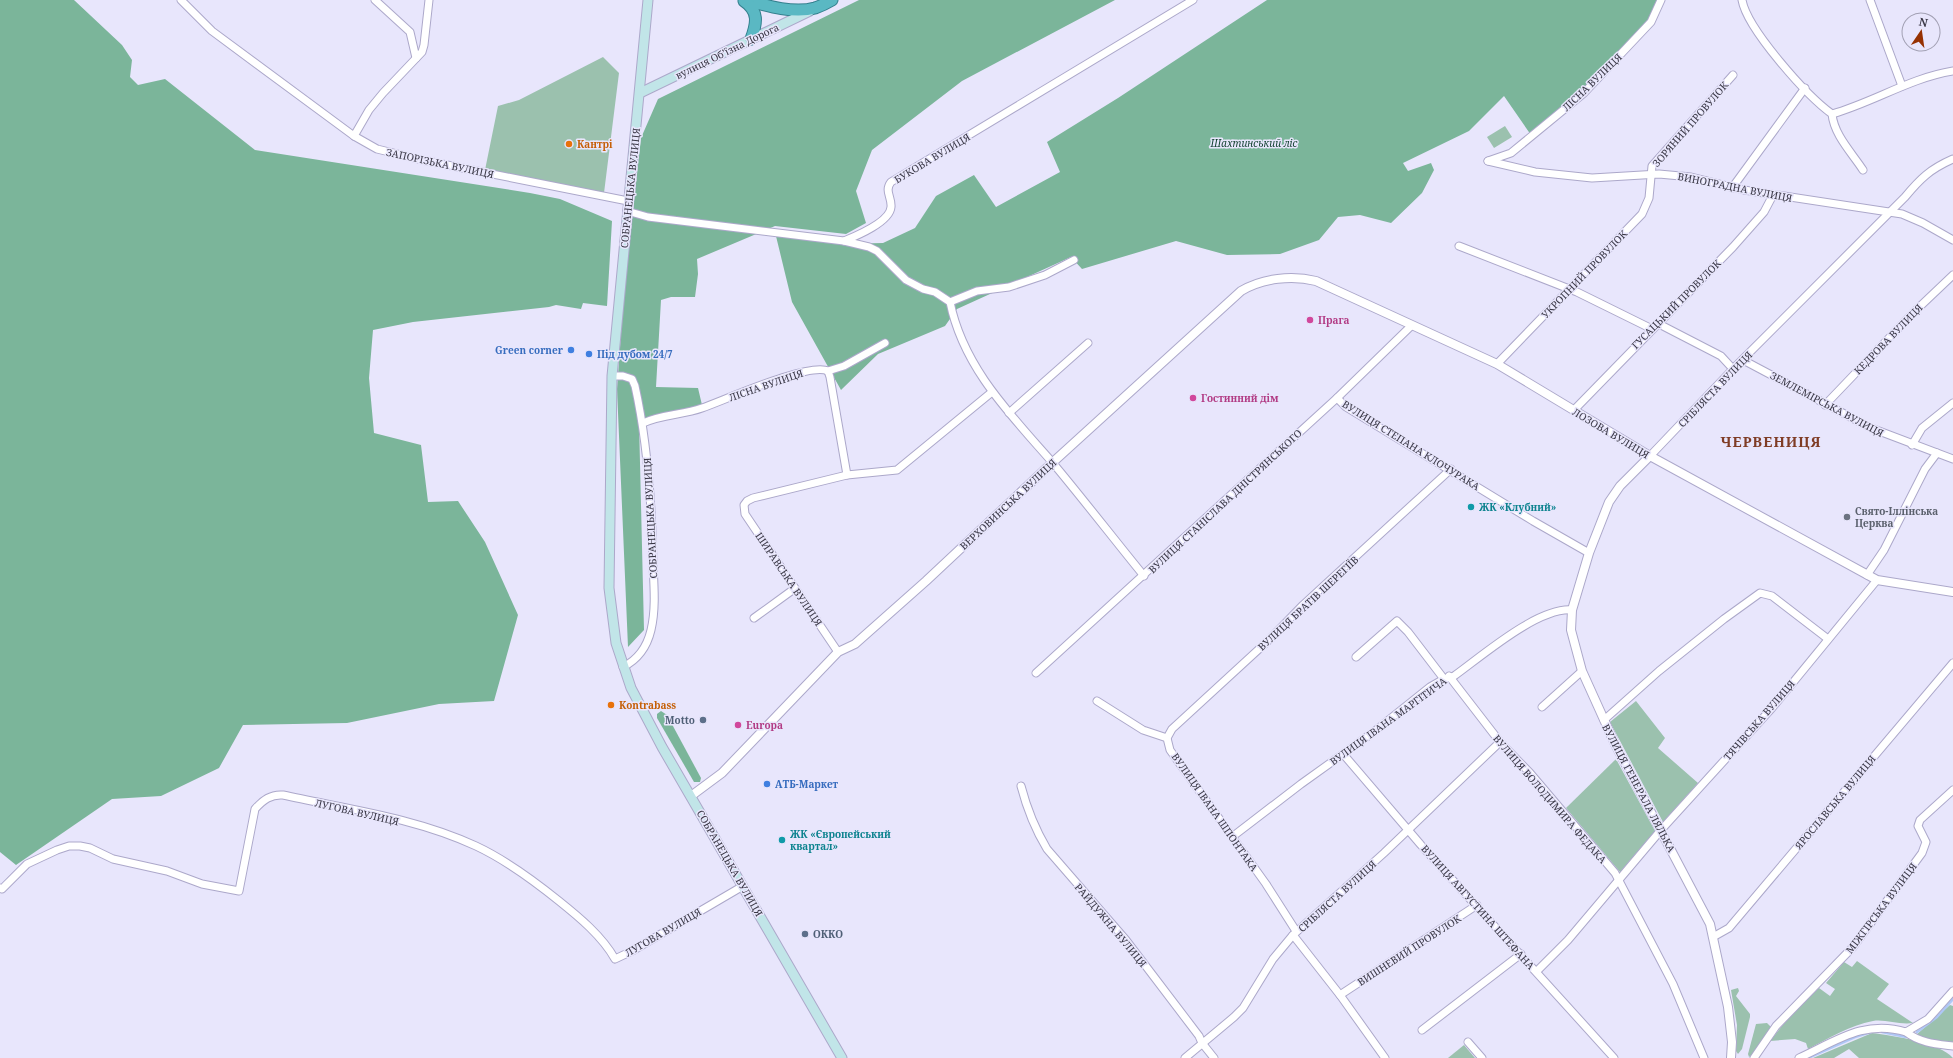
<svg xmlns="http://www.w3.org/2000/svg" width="1953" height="1058" font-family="'Noto Serif',serif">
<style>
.green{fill:#9bc1ae}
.forest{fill:#7bb59a}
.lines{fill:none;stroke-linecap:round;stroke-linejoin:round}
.stream{stroke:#aec8f6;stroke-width:2.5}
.minor-casing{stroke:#aca8ca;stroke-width:9}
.tertiary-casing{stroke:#aca8ca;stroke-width:10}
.secondary-casing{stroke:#aca8ca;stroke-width:11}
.trunk-casing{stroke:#34808e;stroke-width:13}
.minor{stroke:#fff;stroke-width:7}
.tertiary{stroke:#fff;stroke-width:8}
.secondary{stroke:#c1e5e8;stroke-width:9}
.trunk{stroke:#5ab8c3;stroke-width:11}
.food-dot{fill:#e8710a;stroke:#e8e6fc;stroke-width:1.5}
.hotel-dot{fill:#d1479c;stroke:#e8e6fc;stroke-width:1.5}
.shop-dot{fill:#3f7fe0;stroke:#e8e6fc;stroke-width:1.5}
.culture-dot{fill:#0f9aa8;stroke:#e8e6fc;stroke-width:1.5}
.worship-dot{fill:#6b7280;stroke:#e8e6fc;stroke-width:1.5}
.service-dot{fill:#5c6f8a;stroke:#e8e6fc;stroke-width:1.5}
.labels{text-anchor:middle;stroke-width:3;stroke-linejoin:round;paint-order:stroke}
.street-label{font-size:10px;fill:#3a3846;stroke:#e8e6fc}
.park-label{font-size:10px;font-style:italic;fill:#0e3e2c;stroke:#e8e6fc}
.food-label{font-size:10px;font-weight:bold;fill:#c56008;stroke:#e8e6fc;text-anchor:start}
.hotel-label{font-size:10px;font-weight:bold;fill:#b23c85;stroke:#e8e6fc;text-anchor:start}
.shop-label{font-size:10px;font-weight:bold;fill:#366cbe;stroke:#e8e6fc;text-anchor:start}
.culture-label{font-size:10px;font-weight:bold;fill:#0d838f;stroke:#e8e6fc;text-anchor:start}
.worship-label{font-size:10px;font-weight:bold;fill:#5b616d;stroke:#e8e6fc;text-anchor:start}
.service-label{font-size:10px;font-weight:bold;fill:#4e5e75;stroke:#e8e6fc;text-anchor:end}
.district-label{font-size:14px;font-weight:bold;letter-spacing:1px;fill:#7f3c25;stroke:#e8e6fc}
</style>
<rect width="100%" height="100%" fill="#e8e6fc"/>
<g class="green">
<path d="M603,57L619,73L604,193L485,170L498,106L519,100Z"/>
<path d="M1505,126L1512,137L1494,148L1487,137Z"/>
<path d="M1636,701L1665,738L1658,748L1698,783L1663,822L1610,722Z"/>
<path d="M1616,759L1655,831L1620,872L1566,808Z"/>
<path d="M1857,961L1889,984L1877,999L1913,1023C1899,1025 1885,1019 1873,1021C1850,1025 1828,1039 1808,1049L1806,1043L1795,1039L1770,1041L1790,1016L1819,988L1830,996L1835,989L1826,983L1844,962L1852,967Z"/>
<path d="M1738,988L1739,991L1736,996L1750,1014V1017L1742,1049L1738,1054L1736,1051L1737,1025L1731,990Z"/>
<path d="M1950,1005L1953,1006V1043L1929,1041L1916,1035Z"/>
<path d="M1767,1023L1772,1028L1753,1054L1749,1057L1748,1054L1756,1024Z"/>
<path d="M1872,1033C1894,1036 1939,1042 1953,1058H1859L1849,1049L1834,1058H1813Z"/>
<path d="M1464,1045L1475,1058H1448Z"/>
</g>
<g class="forest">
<path d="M0,0H74L122,45L132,60L130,77L138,85L165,79L255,150L530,193L560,199L612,221L607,306L583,303L581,309L556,305L549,307L413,322L373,330L369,378L374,433L421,445L428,502L458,501L485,542L518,615L494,701L439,704L347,723L243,725L219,768L161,796L112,799L16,865L0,852Z"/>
<path d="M859,0H1115L962,81L872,150L856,191L866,223L846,234L775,226L697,259L698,274L695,297H671L661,300L656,387L698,388L702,405L639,421L644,630L628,647L617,389L624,292L641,138L658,99Z"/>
<path d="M1267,0H1661L1634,43L1576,100L1531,135L1504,96L1469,131L1403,163L1408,171L1431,163L1434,170L1422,193L1391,223L1360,215L1338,217L1319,240L1280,254L1227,255L1176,241L1082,269L1071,257L957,309L945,326L878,354L841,390L792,302L775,232L841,244L883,243L915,228L936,196L974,175L996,207L1060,172L1047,142L1118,98Z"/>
<path d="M661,711L667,715L701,778L700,782H694L657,718V714Z"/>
</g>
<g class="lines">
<g class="stream">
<path d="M1882,1032L1906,1037"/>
<path d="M1917,1032L1937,1017L1953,999"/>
<path d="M1808,1058L1855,1037L1871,1032"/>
</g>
<g class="minor-casing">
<g id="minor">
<path d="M181,0L212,31L354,136L377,149L422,160L628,201"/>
<path d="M375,0L410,32L416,58"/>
<path d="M1742,0C1747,29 1807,96 1832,114C1834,135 1852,153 1863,170"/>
<path d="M1870,0L1902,86"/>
<path d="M1832,114C1874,102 1910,78 1953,71"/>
<path d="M354,136L369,110L383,93L422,52L424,45L429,0"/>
<path d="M1488,161L1535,172L1592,178L1659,174L1691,177L1744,190L1902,214L1923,223L1953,240"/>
<path d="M1488,161L1511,153L1584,93L1651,22L1661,0"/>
<path d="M1732,188L1805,88"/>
<path d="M627,211L648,217L844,241C856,236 890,222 891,207C892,197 884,191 891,182L1193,0"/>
<path d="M844,241L869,247L877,251L906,280L923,289L935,292L950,302C963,367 1010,414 1052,462C1083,499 1113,538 1144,576"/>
<path d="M1459,246L1577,292L1652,329"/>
<path d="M950,302L977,291L1009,287L1045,275L1074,260"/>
<path d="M1659,324L1721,356L1733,369"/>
<path d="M1743,360L1871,428L1953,459"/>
<path d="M1497,364L1642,214L1649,198L1652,166L1733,75"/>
<path d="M828,371L830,377L847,475"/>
<path d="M612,376H623L632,379L635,386C648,445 652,505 653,565C654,586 656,609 651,630C647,647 639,659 623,667"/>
<path d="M1337,398L1346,407L1533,521L1589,553"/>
<path d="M1825,405L1913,313L1953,275"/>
<path d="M1574,410L1733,247L1764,212L1773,195"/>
<path d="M1009,413L1088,343"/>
<path d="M643,423C662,414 683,415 702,408C725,400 809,362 828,371L844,366L885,343"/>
<path d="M1912,445L1922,428L1953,403"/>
<path d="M1650,456L1733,369L1905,197C1920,179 1930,169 1953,159"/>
<path d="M1867,575L1884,550L1925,469L1937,453"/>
<path d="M754,618L794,589"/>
<path d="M838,652L745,514L744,505L747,501L753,498L847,475L897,470L992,392"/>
<path d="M1356,657L1397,621L1408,632L1444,679"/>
<path d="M1036,673L1337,398L1411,326"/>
<path d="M1449,676L1500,742L1530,773L1615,873L1673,984L1704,1058"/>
<path d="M1097,701L1143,730L1167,738L1170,750L1266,884L1296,931"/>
<path d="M1542,707L1582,671"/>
<path d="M1604,720L1659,671L1724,619L1760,593L1772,596L1828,639"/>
<path d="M1167,738L1172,729L1271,638L1303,605L1451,469"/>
<path d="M1344,755L1421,845L1614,1058"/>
<path d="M1021,786C1027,809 1035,829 1047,849L1126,940L1199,1036L1202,1043L1214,1058"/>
<path d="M1232,837L1301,784L1375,731L1430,687L1444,679L1454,676C1482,656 1538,607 1572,610"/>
<path d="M0,888L2,889L27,864L57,850L69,846H80L90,848L113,859L167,871L202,884L239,891L255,809C263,800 271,794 283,795C347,809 416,818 476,846C506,860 533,880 559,901C579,917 602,936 615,959L632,951L743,886"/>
<path d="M1293,935L1340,995L1385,1058"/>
<path d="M1713,937L1729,928L1953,663"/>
<path d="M1537,971L1568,940L1661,830L1772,708L1877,580"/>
<path d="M1340,995L1477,905"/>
<path d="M1422,1030L1521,954"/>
<path d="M1906,1032C1920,1043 1937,1044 1953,1046"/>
<path d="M1468,1042L1482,1058"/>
<path d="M1185,1058L1234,1017L1243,1008L1273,959L1293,935L1384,853L1500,742"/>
<path d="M1754,1058L1776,1026L1853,947L1922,853L1926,842L1918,826L1920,820L1953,790"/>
<path d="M1799,1058C1836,1041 1865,1019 1906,1032L1928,1019L1953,991"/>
</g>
</g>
<g class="tertiary-casing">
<g id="tertiary">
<path d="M1650,456L1620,486L1609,502L1589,553L1572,610L1571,630L1582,671L1615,744L1710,924L1728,1007L1732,1042L1731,1058"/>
<path d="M691,796L722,773L838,652L855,644L926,581L1052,463L1241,291C1263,278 1292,275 1316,281L1497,364L1650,456L1877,580L1953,592"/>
</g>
</g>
<g class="secondary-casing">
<g id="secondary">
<path d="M648,0L612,376L609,588L616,643L631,688L662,747L842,1058"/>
<path d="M640,93L810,11"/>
</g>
</g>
<g class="trunk-casing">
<g id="trunk">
<path d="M746,0C767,6 794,14 815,8C821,6 827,3 832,0"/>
<path d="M744,1C759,11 757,23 751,39"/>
</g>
</g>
<use href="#minor" class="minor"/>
<use href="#tertiary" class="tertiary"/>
<use href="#secondary" class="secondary"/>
<use href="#trunk" class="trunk"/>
</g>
<g class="food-dot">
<circle cx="569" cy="144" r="4"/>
<circle cx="611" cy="705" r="4"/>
</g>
<g class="hotel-dot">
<circle cx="1310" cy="320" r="4"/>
<circle cx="1193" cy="398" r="4"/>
<circle cx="738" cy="725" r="4"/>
</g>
<g class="shop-dot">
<circle cx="571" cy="350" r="4"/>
<circle cx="589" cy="354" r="4"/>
<circle cx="767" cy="784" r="4"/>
</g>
<g class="culture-dot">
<circle cx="1471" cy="507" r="4"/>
<circle cx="782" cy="840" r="4"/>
</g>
<circle class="worship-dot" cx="1847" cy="517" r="4"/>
<g class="service-dot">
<circle cx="703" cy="720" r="4"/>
<circle cx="805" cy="934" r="4"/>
</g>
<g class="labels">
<g class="street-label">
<text transform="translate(727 51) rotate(-26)" y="4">вулиця Обʼїзна Дорога</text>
<text transform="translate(1592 82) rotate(-44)" y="4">ЛІСНА ВУЛИЦЯ</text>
<text transform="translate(1690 124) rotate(-49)" y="4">ЗОРЯНИЙ ПРОВУЛОК</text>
<text transform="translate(932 158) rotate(-31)" y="4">БУКОВА ВУЛИЦЯ</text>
<text transform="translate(440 163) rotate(12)" y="4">ЗАПОРІЗЬКА ВУЛИЦЯ</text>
<text transform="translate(1735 187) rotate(11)" y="4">ВИНОГРАДНА ВУЛИЦЯ</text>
<text transform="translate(630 188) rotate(-84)" y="4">СОБРАНЕЦЬКА ВУЛИЦЯ</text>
<text transform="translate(1584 274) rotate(-46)" y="4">УКРОПНИЙ ПРОВУЛОК</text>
<text transform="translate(1676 304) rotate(-45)" y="4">ГУСАЦЬКИЙ ПРОВУЛОК</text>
<text transform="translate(1888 339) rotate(-46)" y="4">КЕДРОВА ВУЛИЦЯ</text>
<text transform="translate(766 385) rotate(-19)" y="4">ЛІСНА ВУЛИЦЯ</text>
<text transform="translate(1715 389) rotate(-46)" y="4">СРІБЛЯСТА ВУЛИЦЯ</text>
<text transform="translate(1827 404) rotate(28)" y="4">ЗЕМЛЕМІРСЬКА ВУЛИЦЯ</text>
<text transform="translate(1611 433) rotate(31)" y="4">ЛОЗОВА ВУЛИЦЯ</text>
<text transform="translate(1411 445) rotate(32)" y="4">ВУЛИЦЯ СТЕПАНА КЛОЧУРАКА</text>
<text transform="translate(1225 501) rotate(-43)" y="4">ВУЛИЦЯ СТАНІСЛАВА ДНІСТРЯНСЬКОГО</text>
<text transform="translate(1008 504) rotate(-43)" y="4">ВЕРХОВИНСЬКА ВУЛИЦЯ</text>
<text transform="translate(650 518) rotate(-93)" y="4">СОБРАНЕЦЬКА ВУЛИЦЯ</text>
<text transform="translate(789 579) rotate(56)" y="4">ШИРАВСЬКА ВУЛИЦЯ</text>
<text transform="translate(1308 603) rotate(-43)" y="4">ВУЛИЦЯ БРАТІВ ШЕРЕГІЇВ</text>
<text transform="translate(1759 720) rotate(-49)" y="4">ТЯЧІВСЬКА ВУЛИЦЯ</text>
<text transform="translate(1388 721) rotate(-36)" y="4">ВУЛИЦЯ ІВАНА МАРГІТИЧА</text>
<text transform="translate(1639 788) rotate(62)" y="4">ВУЛИЦЯ ГЕНЕРАЛА ЛЯЛЬКА</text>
<text transform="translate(1550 799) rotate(49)" y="4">ВУЛИЦЯ ВОЛОДИМИРА ФЕДАКА</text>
<text transform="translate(1835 802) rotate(-50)" y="4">ЯРОСЛАВСЬКА ВУЛИЦЯ</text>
<text transform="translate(357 812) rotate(13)" y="4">ЛУГОВА ВУЛИЦЯ</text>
<text transform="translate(1215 812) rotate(55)" y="4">ВУЛИЦЯ ІВАНА ШПОНТАКА</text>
<text transform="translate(730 863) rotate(60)" y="4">СОБРАНЕЦЬКА ВУЛИЦЯ</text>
<text transform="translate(1337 896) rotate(-42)" y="4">СРІБЛЯСТА ВУЛИЦЯ</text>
<text transform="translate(1478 907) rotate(48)" y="4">ВУЛИЦЯ АВГУСТИНА ШТЕФАНА</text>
<text transform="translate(1881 908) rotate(-53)" y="4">МІЖГІРСЬКА ВУЛИЦЯ</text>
<text transform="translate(1111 925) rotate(50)" y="4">РАЙДУЖНА ВУЛИЦЯ</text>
<text transform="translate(663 932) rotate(-30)" y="4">ЛУГОВА ВУЛИЦЯ</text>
<text transform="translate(1409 950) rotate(-33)" y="4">ВИШНЕВИЙ ПРОВУЛОК</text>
</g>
<g class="park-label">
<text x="1254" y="147">Шахтинський ліс</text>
</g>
<g class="food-label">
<text x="577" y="148">Кантрі</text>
<text x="619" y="709">Kontrabass</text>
</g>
<g class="hotel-label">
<text x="1318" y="324">Прага</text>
<text x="1201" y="402">Гостинний дім</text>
<text x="746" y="729">Europa</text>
</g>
<g class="shop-label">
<text x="563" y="354" text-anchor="end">Green corner</text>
<text x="597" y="358">Під дубом 24/7</text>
<text x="775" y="788">АТБ-Маркет</text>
</g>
<g class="culture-label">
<text x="1479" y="511">ЖК «Клубний»</text>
<text x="790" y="838">ЖК «Європейський<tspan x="790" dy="12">квартал»</tspan></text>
</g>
<g class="worship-label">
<text x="1855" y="515">Свято-Іллінська<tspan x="1855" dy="12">Церква</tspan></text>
</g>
<g class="service-label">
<text x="695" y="724">Motto</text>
<text x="813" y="938" text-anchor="start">ОККО</text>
</g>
<g class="district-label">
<text x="1771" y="447">ЧЕРВЕНИЦЯ</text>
</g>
</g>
<g transform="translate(1921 32) rotate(13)"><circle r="19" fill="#e8e6fc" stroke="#a2a0b3"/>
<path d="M0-3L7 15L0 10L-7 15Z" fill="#963102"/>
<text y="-6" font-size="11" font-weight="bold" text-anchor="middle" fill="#3a3846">N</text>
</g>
</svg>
